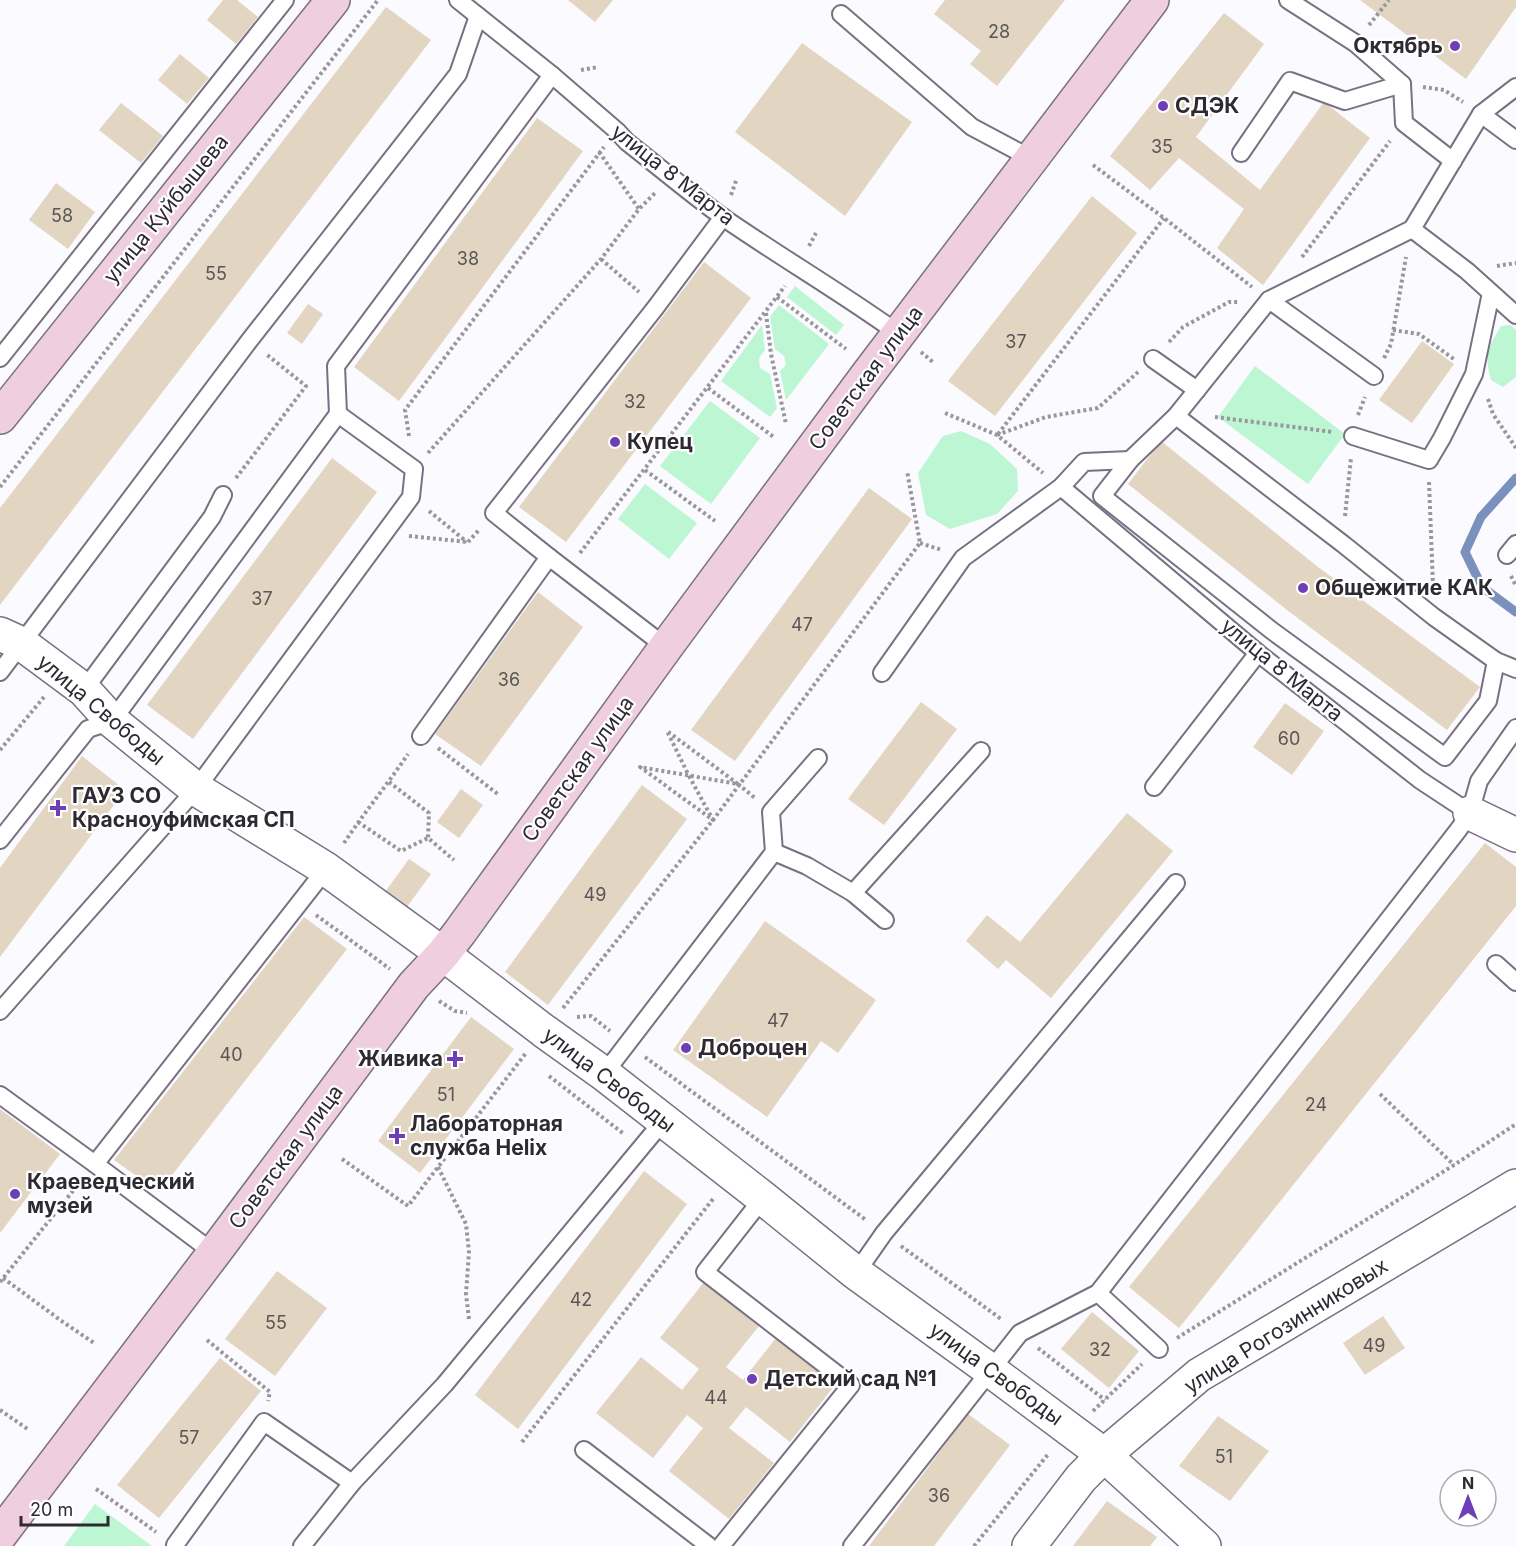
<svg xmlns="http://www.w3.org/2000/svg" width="1516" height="1546" font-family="Inter,sans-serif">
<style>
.green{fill:#bcf6d3}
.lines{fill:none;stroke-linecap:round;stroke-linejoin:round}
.stream{stroke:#7991bc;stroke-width:9}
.building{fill:#e2d5c2}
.service-casing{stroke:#797183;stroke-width:20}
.minor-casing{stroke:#797183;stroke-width:36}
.secondary-casing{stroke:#797183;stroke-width:36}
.path{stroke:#99979d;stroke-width:4;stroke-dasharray:3 3;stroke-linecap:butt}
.service{stroke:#fff;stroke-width:16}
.minor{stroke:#fff;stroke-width:33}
.secondary{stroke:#efcee0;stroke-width:33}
.poi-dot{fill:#6d3eb6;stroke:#fff;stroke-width:2}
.labels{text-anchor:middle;stroke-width:4.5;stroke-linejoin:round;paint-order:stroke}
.number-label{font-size:18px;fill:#5a5556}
.poi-label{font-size:21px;font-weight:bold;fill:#2d2a32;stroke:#fff;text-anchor:start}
.street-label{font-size:21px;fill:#2d2a32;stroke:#fff}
</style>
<rect width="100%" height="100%" fill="#fbfafe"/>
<g class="green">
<path d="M795,286L844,325L836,335L787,297Z"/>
<path d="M779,305L829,344L786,400L780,371L786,365L784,356L775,349L770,317Z"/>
<path d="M762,325L765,350L759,358L760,368L770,374L777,408L770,417L721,381Z"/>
<path d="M1510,325L1516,330V377L1503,387L1491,380C1484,354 1488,348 1501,326Z"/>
<path d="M1255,366L1345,434L1308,484L1218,417Z"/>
<path d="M710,401L760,438L711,504L660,466Z"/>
<path d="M961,431L990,444L1017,469L1018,491L997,514L950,529L926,515L918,473L943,436Z"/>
<path d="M645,484L697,523L669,559L618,519Z"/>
<path d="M95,1504L152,1546H64Z"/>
</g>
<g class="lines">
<path class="stream" d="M1516,478L1481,517L1465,552L1482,587L1516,612"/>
</g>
<g class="building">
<path d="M223,0H237L258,17L236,44L207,20Z"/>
<path d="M568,0H613L595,22Z"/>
<path d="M945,0H1065L997,86L970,64L981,51L934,14Z"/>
<path d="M1360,0H1516V7L1466,79Z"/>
<path d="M386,7L431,40L0,605V508Z"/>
<path d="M1224,13L1264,44L1196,137L1260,190L1324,102L1370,138L1263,285L1217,248L1244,209L1179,158L1150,190L1110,156Z"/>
<path d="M802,43L912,122L845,216L735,132Z"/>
<path d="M180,54L209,78L187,104L158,80Z"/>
<path d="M121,103L163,136L141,163L99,130Z"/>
<path d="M537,118L583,151L399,401L354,367Z"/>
<path d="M56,183L95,212L68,249L29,220Z"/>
<path d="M1092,196L1137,233L995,416L948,381Z"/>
<path d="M704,262L751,298L566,542L519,507Z"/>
<path d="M308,304L323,314L302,344L287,333Z"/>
<path d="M1422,341L1454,364L1412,423L1379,400Z"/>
<path d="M1161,441L1318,567L1480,687L1447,730L1287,610L1128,484Z"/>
<path d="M332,458L377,492L193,739L147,705Z"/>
<path d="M869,488L912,519L735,761L691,730Z"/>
<path d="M538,592L583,627L481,766L435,734Z"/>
<path d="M921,702L957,729L884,825L848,799Z"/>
<path d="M1285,703L1324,731L1292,775L1253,747Z"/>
<path d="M82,756L125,790L0,957V868Z"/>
<path d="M642,785L687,819L548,1005L505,972Z"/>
<path d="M461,789L483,805L459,838L437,822Z"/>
<path d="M1127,813L1173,851L1051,998L1006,960L998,969L966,941L987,915L1020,942Z"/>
<path d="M1485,843L1516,867V906L1179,1328L1129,1287Z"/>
<path d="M409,859L431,874L407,907L385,892Z"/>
<path d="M304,917L347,949L159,1192L114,1160Z"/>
<path d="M765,921L876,1000L838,1053L821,1041L767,1117L673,1050Z"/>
<path d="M471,1017L514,1049L420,1173L378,1141Z"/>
<path d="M0,1109L60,1154L0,1233Z"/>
<path d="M644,1171L687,1204L518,1429L475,1395Z"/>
<path d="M277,1271L327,1308L275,1376L225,1339Z"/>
<path d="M704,1282L759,1326L726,1367L743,1380L776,1338L835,1385L790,1442L746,1407L729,1428L774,1463L729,1519L669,1471L703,1428L687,1415L653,1458L596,1413L641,1357L682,1390L699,1369L660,1338Z"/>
<path d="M1092,1312L1139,1351L1109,1388L1061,1349Z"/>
<path d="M1383,1316L1405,1348L1365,1375L1343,1343Z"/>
<path d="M220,1358L261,1391L159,1518L117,1485Z"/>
<path d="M968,1414L1010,1445L934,1546H869Z"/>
<path d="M1218,1416L1269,1451L1230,1501L1179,1466Z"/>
<path d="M1107,1501L1157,1537L1150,1546H1073Z"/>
</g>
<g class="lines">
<g class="service-casing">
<g id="service">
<path d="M458,0L552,75L617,131L627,142C659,167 691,194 724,218C782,258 842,293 899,334"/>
<path d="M1288,0L1355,43L1402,84L1404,123L1453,161"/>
<path d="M841,14L972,127L1032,159"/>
<path d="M1481,114L1516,140"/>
<path d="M1241,153L1290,81L1345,101L1402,84"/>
<path d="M1412,229L1467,271L1516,315"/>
<path d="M1269,300L1374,376"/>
<path d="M0,358L285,0"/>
<path d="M1153,359L1197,390"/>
<path d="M1176,416L1343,544L1434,617L1496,661L1516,669"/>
<path d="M1353,436L1429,460L1442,438L1474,374L1491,293"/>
<path d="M1061,487L1258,653L1420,780L1470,813"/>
<path d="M1507,555L1516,544"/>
<path d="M666,647L549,557L494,513L656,307L723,217"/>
<path d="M1496,661L1488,701L1445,757L1271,630L1102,496L1130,460L1176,416L1269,300L1412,229L1481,114L1516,87"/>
<path d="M0,672L249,341L458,74L478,16"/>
<path d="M882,673L963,558L1061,487L1084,462L1130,460"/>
<path d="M84,690L212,517L223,495"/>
<path d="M421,736L549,557"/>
<path d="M1154,787L1258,653"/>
<path d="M0,840L88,729L112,721L338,414L336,366L552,75"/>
<path d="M774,852L807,866L853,893L885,920"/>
<path d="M853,893L981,751"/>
<path d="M1496,964L1516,982"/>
<path d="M0,1011L196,789L411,497L414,469L338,414"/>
<path d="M604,1074L774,852L771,812L818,758"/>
<path d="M0,1095L95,1164L214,1253"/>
<path d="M95,1164L326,869"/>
<path d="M856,1273L884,1233L1176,883"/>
<path d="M1098,1293L1159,1349"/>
<path d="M584,1450L709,1546"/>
<path d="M176,1546L175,1545L264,1422L352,1483"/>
<path d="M302,1546L352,1483L445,1384L664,1120"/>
<path d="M721,1546L851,1385L705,1272L763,1198"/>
<path d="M852,1546L1020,1333L1098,1293L1459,829L1470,813L1479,781L1516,728"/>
</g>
</g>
<g class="minor-casing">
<g id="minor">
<path d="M0,634L22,644L84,690L112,721L196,789L326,869L443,954L544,1031L604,1074L763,1198L856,1273L990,1370L1104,1455L1204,1546"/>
<path d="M1470,813L1516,835"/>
<path d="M1029,1546L1081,1478L1104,1455L1199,1375L1516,1186"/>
</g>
</g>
<g class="secondary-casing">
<g id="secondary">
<path d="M0,417L333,0"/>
<path d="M0,1535L214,1253L414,985L443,954L460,932L666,647L868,374L1152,0"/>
</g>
</g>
<g class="path">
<path d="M1369,25L1389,0"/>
<path d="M581,70L598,67"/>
<path d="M1423,87L1444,90L1463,102"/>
<path d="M599,152L639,209"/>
<path d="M1093,165L1164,218L1252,287"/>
<path d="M731,195L737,178"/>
<path d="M809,246L816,233"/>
<path d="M1302,257L1390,141"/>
<path d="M601,259L639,292"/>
<path d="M1497,266L1516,263"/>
<path d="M777,297L846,349"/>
<path d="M766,313L771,354L786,424"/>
<path d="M1393,330L1419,334L1455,360"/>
<path d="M1169,342L1183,327L1229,302H1238"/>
<path d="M921,352L934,363"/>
<path d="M1384,358L1391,344L1406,257"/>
<path d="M708,388L775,438"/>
<path d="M1488,399L1493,414L1516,448"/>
<path d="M945,413L997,435L1043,473"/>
<path d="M1358,415L1365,397"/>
<path d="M1215,417L1333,432"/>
<path d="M998,434L1164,218"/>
<path d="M997,435L1046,417L1098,408L1138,372"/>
<path d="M409,436L405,410L604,147"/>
<path d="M428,453L601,259L639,209L656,192"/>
<path d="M645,470L715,521"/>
<path d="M236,478L306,386L266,354"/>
<path d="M1429,482L1433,585"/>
<path d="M0,487L378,0"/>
<path d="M429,511L467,542"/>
<path d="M1345,516L1351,458"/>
<path d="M409,536L468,542"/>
<path d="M468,542L480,529"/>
<path d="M920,543L942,550"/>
<path d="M580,553L785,286"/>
<path d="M1511,576L1516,586"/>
<path d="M438,748L499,795"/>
<path d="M0,750L44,697"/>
<path d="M689,776L713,820L640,767L738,784L667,731L689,776"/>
<path d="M389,782L429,813L428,838"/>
<path d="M738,784L755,798"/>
<path d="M358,822L401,851L428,838L454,860"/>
<path d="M344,843C364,813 387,785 408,754"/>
<path d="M316,915L390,969"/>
<path d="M439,1001L455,1011L467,1013"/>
<path d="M563,1008L713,820L920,543L907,471"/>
<path d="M577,1017L591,1016L610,1031"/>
<path d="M645,1057L866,1220"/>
<path d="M549,1076L624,1134"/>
<path d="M1380,1094L1454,1165"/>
<path d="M342,1159L408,1206L526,1053"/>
<path d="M438,1167L466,1224L469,1252L466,1294L469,1319"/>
<path d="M901,1246L1001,1319"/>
<path d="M3,1278L63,1322L94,1343"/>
<path d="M0,1282L80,1182"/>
<path d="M1177,1338L1454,1165L1516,1124"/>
<path d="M207,1340L270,1392L268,1401"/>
<path d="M1038,1348L1105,1400"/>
<path d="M0,1410L29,1430"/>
<path d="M1093,1411L1142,1364"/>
<path d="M522,1442L713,1199"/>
<path d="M96,1489L156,1532"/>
<path d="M974,1546L1049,1453"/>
</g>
<use href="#service" class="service"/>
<use href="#minor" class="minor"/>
<use href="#secondary" class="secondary"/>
</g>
<g class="poi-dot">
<circle cx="1455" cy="46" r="6"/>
<circle cx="1163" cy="106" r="6"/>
<circle cx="615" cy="442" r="6"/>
<circle cx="1303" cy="588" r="6"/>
<path d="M55 799h6v6h6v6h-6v6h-6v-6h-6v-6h6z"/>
<circle cx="686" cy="1048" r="6"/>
<path d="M452 1050h6v6h6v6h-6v6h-6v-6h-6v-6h6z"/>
<path d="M394 1127h6v6h6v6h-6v6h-6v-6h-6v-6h6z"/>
<circle cx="15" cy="1194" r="6"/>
<circle cx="752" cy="1379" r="6"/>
</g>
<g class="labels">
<g class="number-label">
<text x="999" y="38">28</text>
<text x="1162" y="153">35</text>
<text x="62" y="222">58</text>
<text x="468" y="265">38</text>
<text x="216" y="280">55</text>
<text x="1016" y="348">37</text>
<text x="635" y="408">32</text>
<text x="262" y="605">37</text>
<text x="802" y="631">47</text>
<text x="509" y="686">36</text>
<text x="1289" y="745">60</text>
<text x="595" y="901">49</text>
<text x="778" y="1027">47</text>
<text x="231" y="1061">40</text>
<text x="446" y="1101">51</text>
<text x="1316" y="1111">24</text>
<text x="581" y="1306">42</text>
<text x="276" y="1329">55</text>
<text x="1374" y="1352">49</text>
<text x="1100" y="1356">32</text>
<text x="716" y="1404">44</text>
<text x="189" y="1444">57</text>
<text x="1224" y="1463">51</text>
<text x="939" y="1502">36</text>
</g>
<g class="poi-label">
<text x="1443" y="53" text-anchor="end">Октябрь</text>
<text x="1175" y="113">СДЭК</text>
<text x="627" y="449">Купец</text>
<text x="1315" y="595">Общежитие КАК</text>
<text x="72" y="803">ГАУЗ СО<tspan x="72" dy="24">Красноуфимская СП</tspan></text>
<text x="698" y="1055">Доброцен</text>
<text x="443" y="1066" text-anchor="end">Живика</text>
<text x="410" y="1131">Лабораторная<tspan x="410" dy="24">служба Helix</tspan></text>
<text x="27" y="1189">Краеведческий<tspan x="27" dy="24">музей</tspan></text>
<text x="764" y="1386">Детский сад №1</text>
</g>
<g class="street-label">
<text transform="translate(673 175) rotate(38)" y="7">улица 8 Марта</text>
<text transform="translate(166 209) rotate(-51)" y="7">улица Куйбышева</text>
<text transform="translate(866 378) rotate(-53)" y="7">Советская улица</text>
<text transform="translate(1282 670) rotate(39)" y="7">улица 8 Марта</text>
<text transform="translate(101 710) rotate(40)" y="7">улица Свободы</text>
<text transform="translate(578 769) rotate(-54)" y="7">Советская улица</text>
<text transform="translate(609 1080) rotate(37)" y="7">улица Свободы</text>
<text transform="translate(286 1157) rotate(-53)" y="7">Советская улица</text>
<text transform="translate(1286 1326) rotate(-32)" y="7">улица Рогозинниковых</text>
<text transform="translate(996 1374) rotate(36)" y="7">улица Свободы</text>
</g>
</g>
<g transform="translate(1468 1498)"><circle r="28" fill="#ffffff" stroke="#abaaad" stroke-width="1.5"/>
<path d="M0-4.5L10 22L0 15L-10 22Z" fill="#6d3eb6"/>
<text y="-9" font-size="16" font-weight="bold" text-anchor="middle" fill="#2d2a32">N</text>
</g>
<path d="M21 1516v9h87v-9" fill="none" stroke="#2d2a32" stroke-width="3"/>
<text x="30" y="1516" font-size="18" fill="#2d2a32" stroke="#ffffff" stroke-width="4.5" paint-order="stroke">20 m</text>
</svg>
